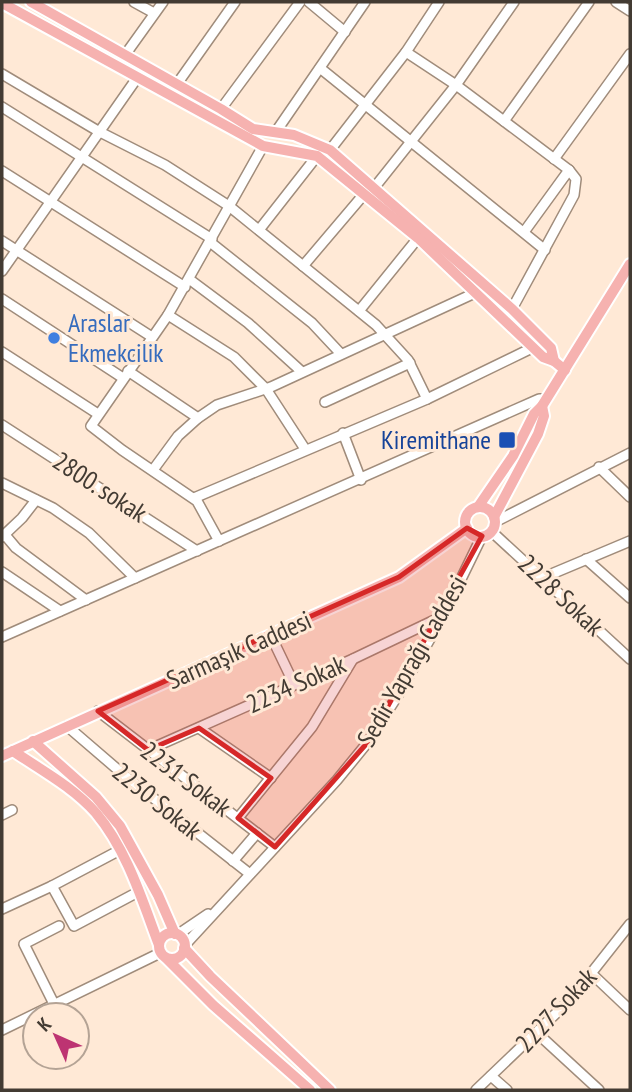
<svg xmlns="http://www.w3.org/2000/svg" width="632" height="1092" font-family="'PT Sans Narrow',sans-serif">
<style>
.lines{fill:none;stroke-linecap:round;stroke-linejoin:round}
.minor-casing{stroke:#a08c7b;stroke-width:12}
.major-casing{stroke:#fff;stroke-width:14}
.minor{stroke:#fff;stroke-width:9}
.major{stroke:#f6b2b0;stroke-width:10}
.marked{fill:#d62828;fill-opacity:0.2;stroke:#d62828;stroke-width:5;stroke-linejoin:round}
.shop-dot{fill:#3f7fe0;stroke:#ffe9d6;stroke-width:2.5}
.transit-dot{fill:#1a4fb4;stroke:#ffe9d6;stroke-width:2.5}
.labels{text-anchor:middle;stroke-width:6;stroke-linejoin:round;paint-order:stroke}
.shop-label{font-size:26px;fill:#366cbe;stroke:#ffe9d6;text-anchor:start}
.transit-label{font-size:26px;fill:#164399;stroke:#ffe9d6;text-anchor:end}
.street-label{font-size:26px;fill:#433b33;stroke:#ffe9d6}
</style>
<rect width="100%" height="100%" fill="#ffe9d6"/>
<g class="lines">
<g class="minor-casing">
<g id="minor">
<path d="M134,2L154,13"/>
<path d="M309,2L345,32"/>
<path d="M616,2L630,11"/>
<path d="M406,52L456,85L569,170L576,179L574,195L512,309"/>
<path d="M125,55L163,2"/>
<path d="M320,68L545,250"/>
<path d="M2,74L98,131L165,165L229,206L376,325L408,360L427,399"/>
<path d="M177,84L235,2"/>
<path d="M2,107L212,239"/>
<path d="M221,109L300,2"/>
<path d="M504,121L589,2"/>
<path d="M275,133L365,2"/>
<path d="M330,150L406,52L439,2"/>
<path d="M554,159L630,54"/>
<path d="M2,171L185,287"/>
<path d="M374,188L456,85L514,2"/>
<path d="M259,230L317,156"/>
<path d="M524,232L569,170"/>
<path d="M2,241L152,337"/>
<path d="M210,242L312,323L341,354"/>
<path d="M303,266L365,193"/>
<path d="M2,271L137,78"/>
<path d="M189,279L248,323L302,372"/>
<path d="M2,299L123,378"/>
<path d="M359,311L418,238"/>
<path d="M168,315L234,357L266,389L305,449"/>
<path d="M2,352L98,414"/>
<path d="M128,371L198,418"/>
<path d="M325,402L410,363"/>
<path d="M2,425L197,551"/>
<path d="M343,433L361,480"/>
<path d="M599,467L630,497"/>
<path d="M153,470L178,436L198,418L217,405L271,387L477,292"/>
<path d="M2,483L53,508L89,533L135,578"/>
<path d="M194,498L427,399L534,347"/>
<path d="M495,522L630,453"/>
<path d="M491,531L630,659"/>
<path d="M5,535L16,548L86,600"/>
<path d="M2,537L22,518L36,500"/>
<path d="M219,541L197,501L122,450L91,426L168,315L263,146"/>
<path d="M586,559L630,598"/>
<path d="M2,572L60,611"/>
<path d="M542,578L630,541"/>
<path d="M271,636L294,684"/>
<path d="M2,637L539,399H547"/>
<path d="M98,711L275,847"/>
<path d="M67,726L124,775L250,874"/>
<path d="M199,728L271,778"/>
<path d="M148,750L353,659L443,616"/>
<path d="M2,815L12,810"/>
<path d="M238,818L312,727L353,659"/>
<path d="M233,861L257,833"/>
<path d="M52,886L74,926L138,892"/>
<path d="M2,909L52,886L120,850"/>
<path d="M177,935L208,914"/>
<path d="M185,945L337,780L368,742L398,695L443,616L482,536"/>
<path d="M592,974L630,1010"/>
<path d="M54,1004L24,944L59,926"/>
<path d="M2,1030L160,953"/>
<path d="M537,1033L599,1090"/>
<path d="M491,1076L507,1090"/>
<path d="M476,1090L570,1000L630,924"/>
</g>
</g>
<g class="major-casing">
<g id="major">
<path d="M31,2L221,109L253,129L294,135L330,150L512,309L551,348L554,361"/>
<path d="M2,3L263,146L317,156L418,238L543,357L554,361L565,370"/>
<path d="M478,507L513,456L534,414L542,406L630,264"/>
<circle cx="480" cy="522" r="15"/>
<path d="M494,517L538,434L544,416L542,406"/>
<path d="M33,741L96,797L120,826L158,895L175,934"/>
<path d="M13,751C41,770 73,787 96,813C127,850 142,900 159,945"/>
<path d="M2,756L399,577L467,528"/>
<circle cx="172" cy="946" r="13"/>
<path d="M184,948L210,976L330,1090"/>
<path d="M166,958L213,1005L310,1090"/>
</g>
</g>
<use href="#minor" class="minor"/>
<use href="#major" class="major"/>
</g>
<path class="marked" d="M467,528L482,536L368,742L275,847L238,818L271,778L199,728L148,750L98,711L399,577Z"/>
<circle class="shop-dot" cx="54" cy="338" r="7"/>
<rect class="transit-dot" x="498" y="431" width="18" height="18" rx="3.5"/>
<g class="labels">
<g class="shop-label">
<text x="68" y="332">Araslar<tspan x="68" dy="30">Ekmekcilik</tspan></text>
</g>
<g class="transit-label">
<text x="491" y="449">Kiremithane</text>
</g>
<g class="street-label">
<text transform="translate(100 487) rotate(33)" y="9">2800. sokak</text>
<text transform="translate(561 595) rotate(43)" y="9">2228 Sokak</text>
<text transform="translate(239 650) rotate(-24)" y="9">Sarmaşık Caddesi</text>
<text transform="translate(412 661) rotate(-60)" y="9">Sedir Yaprağı Caddesi</text>
<text transform="translate(296 684) rotate(-24)" y="9">2234 Sokak</text>
<text transform="translate(186 779) rotate(37)" y="9">2231 Sokak</text>
<text transform="translate(157 801) rotate(39)" y="9">2230 Sokak</text>
<text transform="translate(556 1010) rotate(-47)" y="9">2227 Sokak</text>
</g>
</g>
<rect width="632" height="1092" fill="none" stroke="#433b33" stroke-width="7"/>
<g transform="translate(56 1036) rotate(315)"><circle r="33" fill="#ffe9d6" stroke="#b4a395" stroke-width="2"/>
<path d="M0-5L12 26L0 18L-12 26Z" fill="#bd3472"/>
<text y="-10" font-size="19" font-weight="bold" text-anchor="middle" fill="#433b33">K</text>
</g>
</svg>
